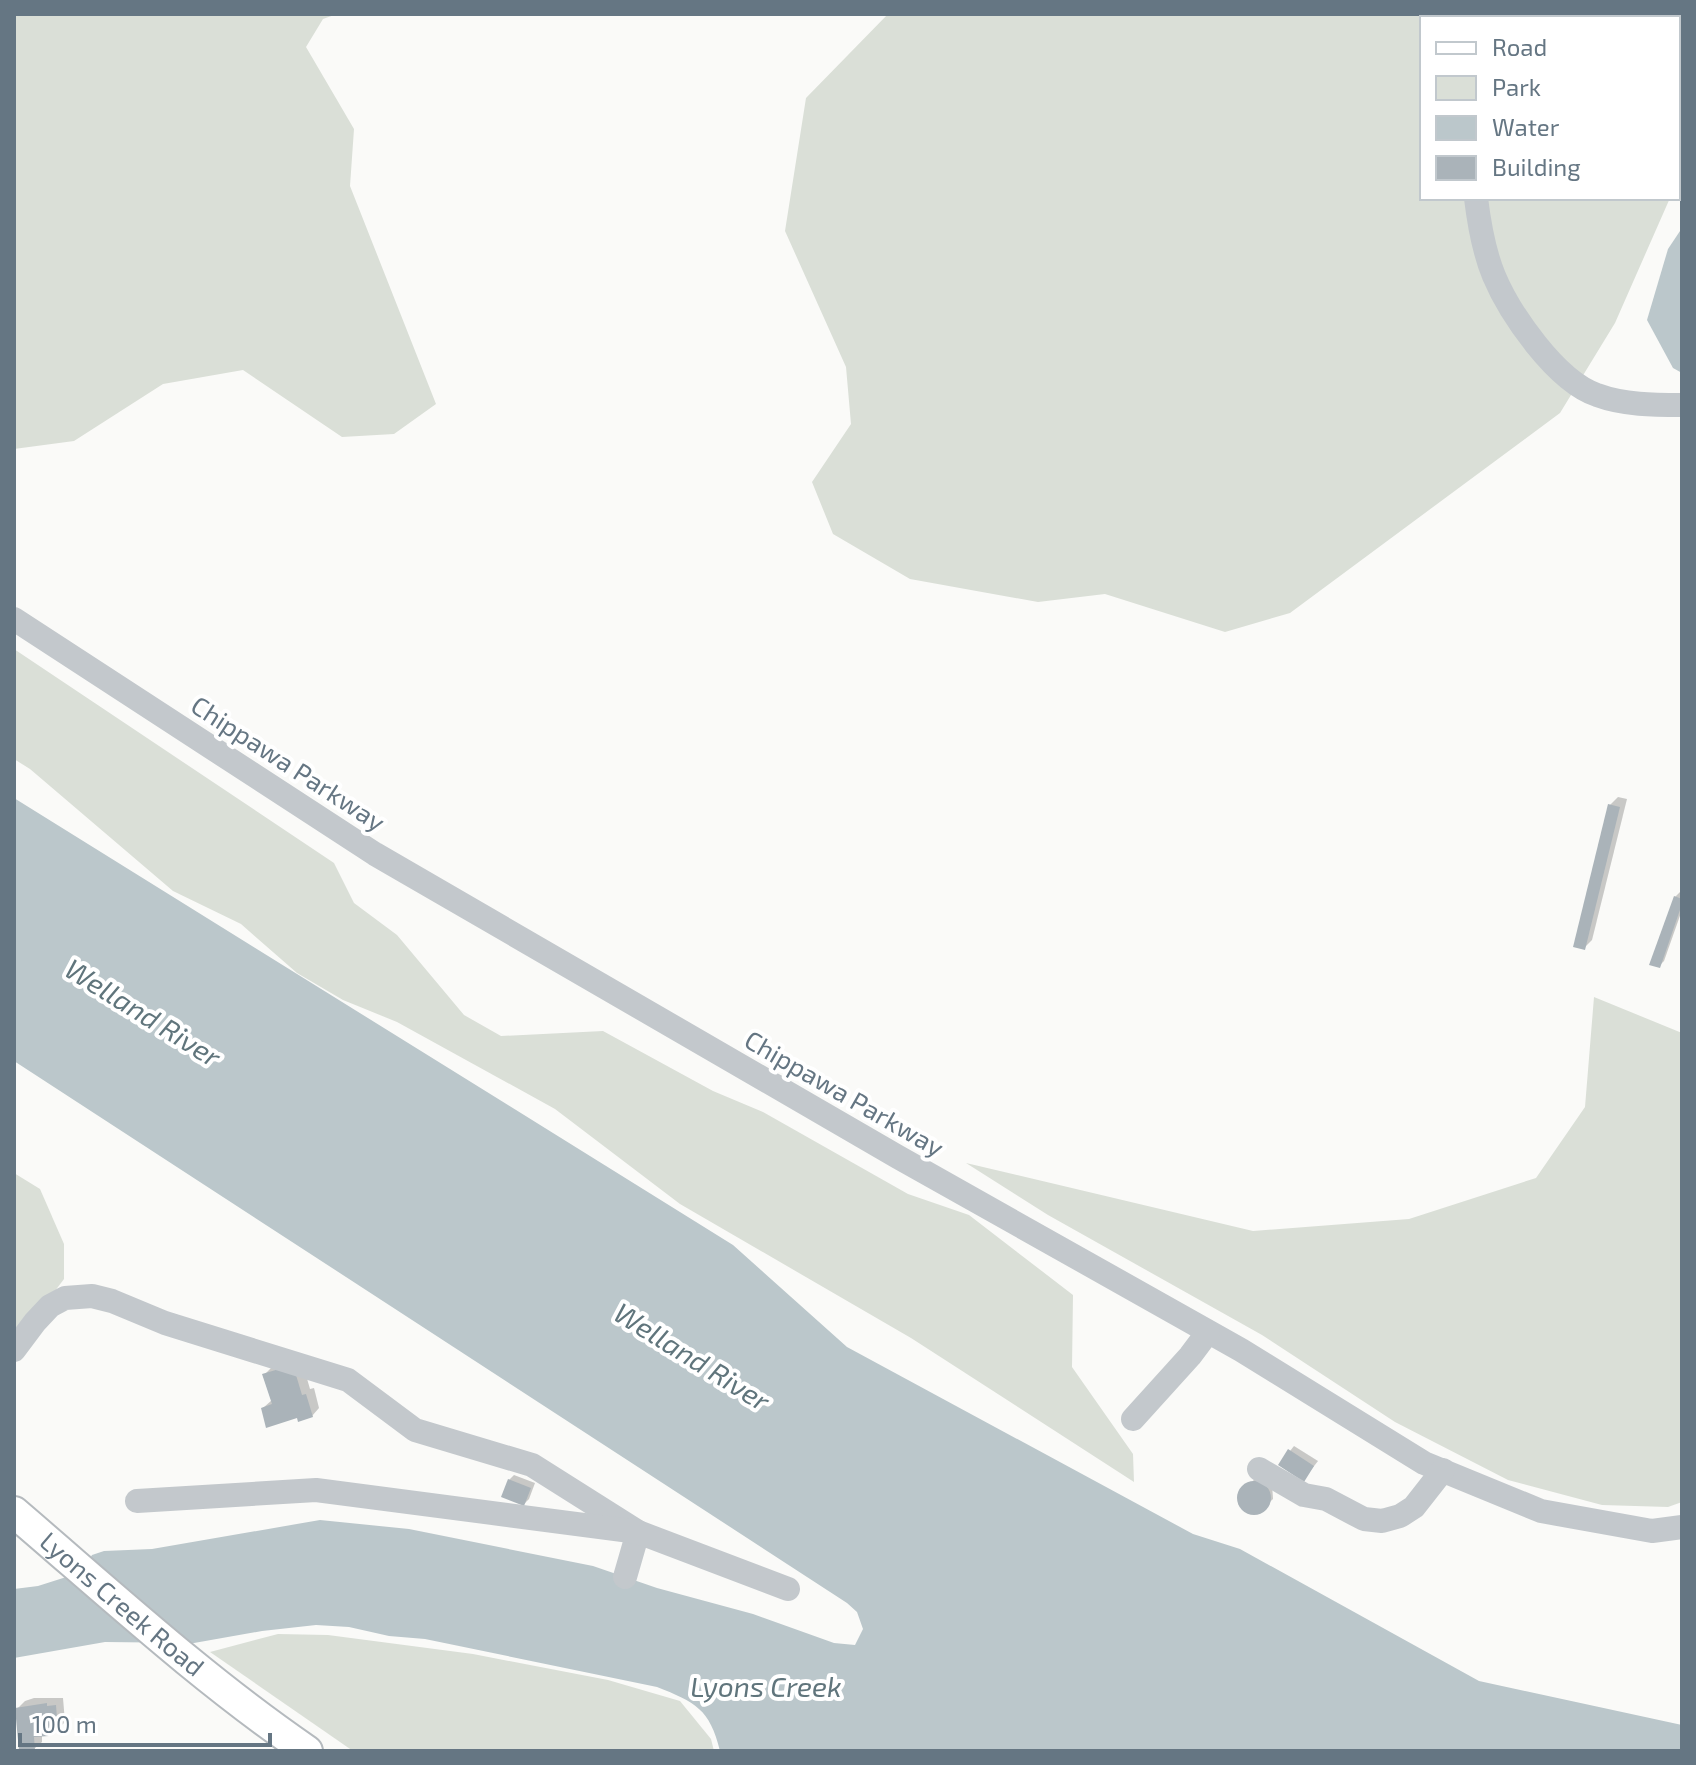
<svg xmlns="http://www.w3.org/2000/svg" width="1696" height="1765" font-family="'Exo 2',sans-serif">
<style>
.green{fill:#dadfd7}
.water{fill:#bbc7cb}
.shadow{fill:#0003}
.building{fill:#aab3b9}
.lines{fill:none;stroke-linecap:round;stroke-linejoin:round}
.major-casing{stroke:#b5babe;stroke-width:34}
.minor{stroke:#c3c8cc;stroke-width:24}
.major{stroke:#fff;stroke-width:30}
.labels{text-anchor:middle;stroke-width:8;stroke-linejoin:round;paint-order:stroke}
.street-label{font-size:26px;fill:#657683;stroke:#fff}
.water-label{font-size:28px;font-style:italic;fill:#60757c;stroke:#fff}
</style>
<rect width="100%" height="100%" fill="#fafaf8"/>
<g class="green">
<path d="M14,14H337L323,19L306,47L354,129L350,186L436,404L394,434L342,437L243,370L163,384L74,441L14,449Z"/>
<path d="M888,14H1682V171L1678,180V18H1422V198H1670L1615,323L1560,413L1290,613L1225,632L1105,594L1038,602L910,579L833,534L812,482L851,424L846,367L785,231L806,98Z"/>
<path d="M14,649L334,863L354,903L397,935L464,1015L501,1036L603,1031L713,1091L763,1112L908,1194L969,1215L1073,1295L1072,1367L1133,1454L1134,1482L911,1338L680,1204L555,1109L397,1022L343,1000L297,973L241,924L173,891L30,769L14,759Z"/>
<path d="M1594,997L1682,1033V1502L1668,1507L1602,1505L1508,1480L1395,1422L1262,1335L1048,1215L966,1163L1253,1231L1409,1219L1536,1178L1585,1107Z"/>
<path d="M14,1173L40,1189L64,1244V1279L14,1345Z"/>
<path d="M278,1634L328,1635L473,1654L608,1680L680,1701L711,1739L714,1751H353L210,1652Z"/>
</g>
<g class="water">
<path d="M1682,228V373L1673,368L1647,320L1668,249Z"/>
<path d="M14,798L733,1245L847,1347L1193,1534L1240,1549L1479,1681L1682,1725V1751H720C710,1709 695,1702 657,1687L425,1639L389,1636L349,1627L316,1625L262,1631L194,1643L105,1642L14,1658V1589L38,1586L82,1572L92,1555L104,1551L152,1549L320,1520L409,1529L593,1566L657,1588L753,1614L834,1643L855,1645L863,1629L857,1612L847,1603L14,1061Z"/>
</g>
<g class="shadow">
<path d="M1618,797L1627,799L1592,940L1584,948L1610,805Z"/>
<path d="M1680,892L1682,910L1664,961L1659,966L1675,897Z"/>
<path d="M301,1358L310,1389L314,1388L319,1408L312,1416H298L263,1408L272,1400L265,1374L272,1367Z"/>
<path d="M1294,1446L1318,1461L1304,1479L1290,1451Z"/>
<path d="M514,1475L535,1483L529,1499L524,1504L509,1480Z"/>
<path d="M1256,1478L1272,1484L1273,1499L1260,1511L1250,1512L1242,1507L1240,1493Z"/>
<path d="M34,1698H63L65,1722L57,1730L42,1734V1742L34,1749L17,1709L25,1701Z"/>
</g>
<g class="building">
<path d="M1608,804L1620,807L1585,950L1573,947Z"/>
<path d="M1674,896L1682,899V904L1660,968L1649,965Z"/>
<path d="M293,1365L302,1395L306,1394L313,1417L298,1422L297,1418L266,1428L261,1408L272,1404L262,1374Z"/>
<path d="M1288,1449L1314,1466L1304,1482L1278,1465Z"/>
<path d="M508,1479L531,1488L524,1506L501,1497Z"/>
<circle cx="1254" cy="1498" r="17"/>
<path d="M47,1703V1706L56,1705L58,1732H49V1736L34,1737L35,1751H19L15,1708Z"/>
</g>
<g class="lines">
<g class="major-casing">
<g id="major">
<path id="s1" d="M14,1512C110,1594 202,1679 307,1751"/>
</g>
</g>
<g class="minor">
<path d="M1533,18L1534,14"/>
<path d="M1476,198C1479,223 1484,252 1494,276C1510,314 1556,381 1597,395C1624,405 1654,405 1682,405"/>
<path d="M14,619L375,854L898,1157L1241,1350L1424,1463L1541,1511L1652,1531L1682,1527"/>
<path d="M14,1350L35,1322L50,1306L65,1298L92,1296L112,1301L165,1323L348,1380L415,1430L532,1465L638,1532L625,1577"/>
<path d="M1133,1419L1190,1356L1208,1332"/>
<path d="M1259,1469L1304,1495L1326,1499L1364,1519L1382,1521L1400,1516L1414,1507L1443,1470"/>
<path d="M137,1501L316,1490L638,1532L788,1589"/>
</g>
<use href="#major" class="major"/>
</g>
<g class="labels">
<g class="street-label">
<text transform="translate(288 764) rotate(33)" y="9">Chippawa Parkway</text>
<text transform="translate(844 1094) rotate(30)" y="9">Chippawa Parkway</text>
<text dy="9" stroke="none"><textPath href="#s1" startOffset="142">Lyons Creek Road</textPath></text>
</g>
<g class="water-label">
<text transform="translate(143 1013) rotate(32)" y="10">Welland River</text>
<text transform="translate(692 1357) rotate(32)" y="10">Welland River</text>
<text x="766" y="1697">Lyons Creek</text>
</g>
</g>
<rect width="1696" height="1765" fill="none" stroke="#657683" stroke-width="32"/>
<rect x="1420" y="16" width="260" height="184" fill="#ffffff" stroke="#c1c8cd" stroke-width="2"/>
<rect x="1436" y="42" width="40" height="12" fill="#ffffff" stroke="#c1c8cd" stroke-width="2"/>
<text x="1492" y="56" font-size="24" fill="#657683">Road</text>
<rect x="1436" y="76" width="40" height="24" fill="#dadfd7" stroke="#c1c8cd" stroke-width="2"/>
<text x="1492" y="96" font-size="24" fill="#657683">Park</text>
<rect x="1436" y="116" width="40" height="24" fill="#bbc7cb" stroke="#c1c8cd" stroke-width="2"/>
<text x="1492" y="136" font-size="24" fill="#657683">Water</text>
<rect x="1436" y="156" width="40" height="24" fill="#aab3b9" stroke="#c1c8cd" stroke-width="2"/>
<text x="1492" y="176" font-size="24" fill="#657683">Building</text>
<path d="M20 1733v12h250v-12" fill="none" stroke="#657683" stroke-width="4"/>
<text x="32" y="1733" font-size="24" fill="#657683" stroke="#ffffff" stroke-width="6" paint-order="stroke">100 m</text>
</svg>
